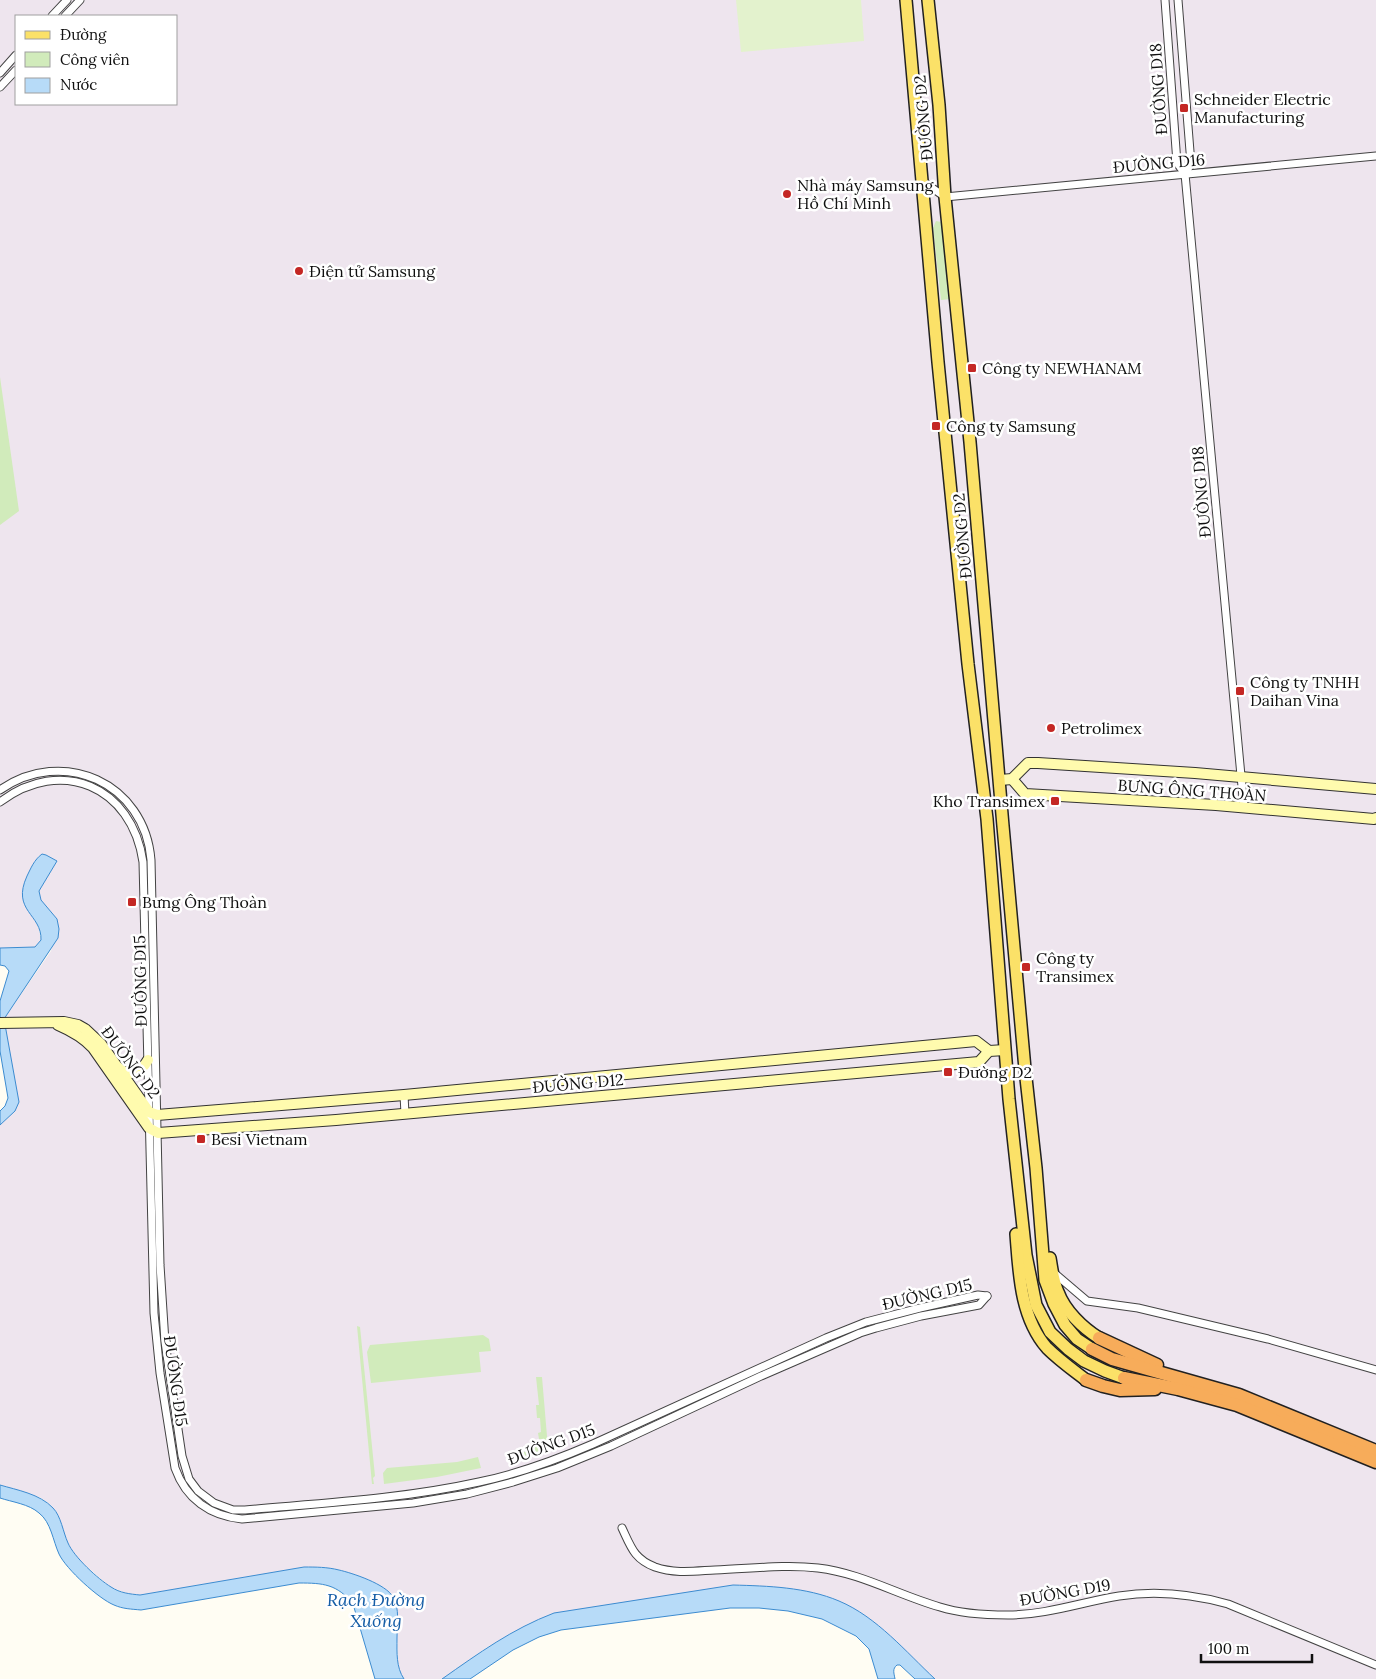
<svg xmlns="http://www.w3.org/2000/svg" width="1376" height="1679" font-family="Lora,serif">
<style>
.industrial{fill:#eee5ee;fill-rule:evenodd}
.green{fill:#d1ebbb}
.pitch{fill:#e3f2cd}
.water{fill:#b7dbf8;stroke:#3c8bd0}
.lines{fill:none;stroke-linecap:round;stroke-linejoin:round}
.street-casing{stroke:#434343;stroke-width:9}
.secondary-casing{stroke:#323232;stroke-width:12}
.primary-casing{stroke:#212121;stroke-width:14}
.highway-casing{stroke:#212121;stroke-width:15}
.street{stroke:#fff;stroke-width:7}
.secondary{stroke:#fffbae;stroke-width:10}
.primary{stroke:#fbe168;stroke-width:11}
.highway{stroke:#f7ac5a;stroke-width:12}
.poi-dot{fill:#c42724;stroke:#fff;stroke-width:2}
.labels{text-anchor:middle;stroke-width:5;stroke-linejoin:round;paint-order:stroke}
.street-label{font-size:16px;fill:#101010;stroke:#fff}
.poi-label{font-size:16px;fill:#101010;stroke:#fff;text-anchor:start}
.water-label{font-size:18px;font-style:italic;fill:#155da6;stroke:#fff}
</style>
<rect width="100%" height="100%" fill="#fffdf3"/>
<path class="industrial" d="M0,0H1376V1679H935L869,1619L838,1601L818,1594L791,1589L733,1585L530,1623L486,1648L442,1679H404L400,1673L398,1662L396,1607L340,1570L323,1567H304L140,1595L129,1594L110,1587L77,1558L68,1545L48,1503L41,1498L0,1485V1125L15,1111L4,1019L51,951L57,919L41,900L39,891L57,861L46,855L42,854L38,857L37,925L39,929L41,940L35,947L0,948ZM16,16H176V104H16Z"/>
<g class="green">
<path d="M936,221L941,222L943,225L950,299L941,300L933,228Z"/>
<path d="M0,377L19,511L0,525Z"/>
<path d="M357,1326L360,1327L375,1476L373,1478L374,1484H372Z"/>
<path d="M483,1335L489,1339L491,1351L479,1352L481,1372L371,1383L367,1352L370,1345Z"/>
<path d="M536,1377H542L548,1448L512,1460V1453L533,1451L532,1445L543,1444V1439H539L538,1433L541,1432L540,1418H537L536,1405H539Z"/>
<path d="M478,1457L481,1468L437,1477L384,1484L383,1473L387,1468L457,1462Z"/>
</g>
<path class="pitch" d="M736,0H861L864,41L741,52Z"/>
<g class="water">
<path d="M42,854L46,855L57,861L39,891L41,900L57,919L59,929L58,938L4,1019L19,1102L15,1111L0,1125V1111L5,1106L8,1098L0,1051V1001L9,971L5,966L0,965V948L35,947L41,940C42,914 11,911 27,876C31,868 34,860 42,854Z"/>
<path d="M0,1485C17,1490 40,1494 53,1508C61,1516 63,1532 68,1543C74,1557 98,1579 111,1587C120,1593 130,1594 140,1595L304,1567C316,1567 327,1567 339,1570C352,1573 386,1584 393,1597C400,1608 397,1626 397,1638C397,1653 396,1667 404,1679H375L353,1604C337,1584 323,1583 299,1583L141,1610C131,1609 123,1609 114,1605C99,1599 66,1569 59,1554C53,1541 51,1522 39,1513C29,1504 12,1502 0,1498Z"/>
<path d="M733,1585C768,1586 806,1587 839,1601C877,1617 906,1652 935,1679H915L900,1665H897C892,1669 894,1673 895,1679H878L869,1649L856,1636L822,1619L788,1611L759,1608H730L561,1630L539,1637L513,1650L470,1679H442C479,1653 512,1629 554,1613Z"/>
</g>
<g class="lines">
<g class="street-casing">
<g id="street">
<path d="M1165,0L1177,163L1185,174L1244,808"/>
<path d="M1178,0L1191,164L1185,174"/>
<path d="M52,16L67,0"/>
<path d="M65,16L80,0"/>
<path d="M0,73L16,55"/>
<path d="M0,87L16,70"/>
<path d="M921,180L945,197L1376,156"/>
<path d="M0,790C63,746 145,783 151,860L160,1265L165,1342L182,1456L189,1479L198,1491L214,1503L233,1510H245C323,1503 402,1499 479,1482C518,1474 556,1460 593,1444L826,1338L866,1322L920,1308L978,1295L987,1296"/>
<path d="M0,802C61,756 132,786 143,862L154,1313L160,1373L175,1468C186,1499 210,1516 242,1519L413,1503L467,1494L513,1482L557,1468L611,1446L761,1376L860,1333L876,1328L921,1316L979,1305L987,1296"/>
<path d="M404,1095L405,1114"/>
<path d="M1053,1272L1087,1301L1138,1308L1268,1339L1376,1370"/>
<path d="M622,1528C631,1547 634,1559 655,1567C675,1574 695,1571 715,1570C749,1569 784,1564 818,1568C861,1573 898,1595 940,1607C962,1614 985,1615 1008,1615C1046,1615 1082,1602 1119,1596C1157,1590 1192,1594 1228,1604L1376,1665"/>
</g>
</g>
<g class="secondary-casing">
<g id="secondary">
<path d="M1012,779L1025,794L1216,805L1374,819L1376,818"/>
<path d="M1000,780L1012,779L1028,763H1038L1195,773L1376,789"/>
<path d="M0,1023L64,1022L78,1025L85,1029L101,1044L149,1112L157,1115L404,1095L976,1041L989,1051"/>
<path d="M58,1025C72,1031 83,1037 93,1048L149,1128L158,1133L336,1120L979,1062L989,1051L1005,1050"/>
<path d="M119,1068C131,1078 141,1072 148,1060"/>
</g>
</g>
<g class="primary-casing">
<g id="primary">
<path d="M906,0L938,362L968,664L987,819L1009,1099L1026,1255L1036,1305L1050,1332L1068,1349L1084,1361L1105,1371L1124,1378"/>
<path d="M928,0L939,105L945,197L970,442L1003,826L1025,1069L1036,1168L1045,1280L1054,1304L1065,1325L1077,1339L1092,1349"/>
<path d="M1016,1234C1019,1272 1020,1317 1047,1348C1059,1360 1073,1370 1086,1380"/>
<path d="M1050,1258C1052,1269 1053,1281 1058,1292C1065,1311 1083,1328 1099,1338"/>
</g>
</g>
<g class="highway-casing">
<g id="highway">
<path d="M1099,1338L1157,1365"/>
<path d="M1092,1349L1112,1359L1239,1395L1376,1451"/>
<path d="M1124,1378L1178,1389L1237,1405L1376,1462"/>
<path d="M1086,1380L1103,1386L1120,1390L1155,1389"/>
</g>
</g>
<use href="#street" class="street"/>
<use href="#secondary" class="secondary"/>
<use href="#primary" class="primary"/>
<use href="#highway" class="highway"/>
</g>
<g class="poi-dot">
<rect x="1179" y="103" width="10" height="10" rx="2.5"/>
<circle cx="787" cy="194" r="5"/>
<circle cx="299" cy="271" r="5"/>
<rect x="967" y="363" width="10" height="10" rx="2.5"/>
<rect x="931" y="421" width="10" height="10" rx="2.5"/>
<rect x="1235" y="686" width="10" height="10" rx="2.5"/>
<circle cx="1051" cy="728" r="5"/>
<rect x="1050" y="796" width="10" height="10" rx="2.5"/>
<rect x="127" y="897" width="10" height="10" rx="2.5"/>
<rect x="1021" y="962" width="10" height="10" rx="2.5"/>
<rect x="943" y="1067" width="10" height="10" rx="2.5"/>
<rect x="196" y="1134" width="10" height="10" rx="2.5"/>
</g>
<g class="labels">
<g class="street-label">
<text transform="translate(1158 89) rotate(-94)" y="6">ĐƯỜNG D18</text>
<text transform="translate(923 118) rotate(-95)" y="6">ĐƯỜNG D2</text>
<text transform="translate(1159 163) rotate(-5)" y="6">ĐƯỜNG D16</text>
<text transform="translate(1201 492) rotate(-95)" y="6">ĐƯỜNG D18</text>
<text transform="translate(962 536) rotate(-95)" y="6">ĐƯỜNG D2</text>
<text transform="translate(1192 790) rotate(4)" y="6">BƯNG ÔNG THOÀN</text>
<text transform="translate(140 981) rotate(-91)" y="6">ĐƯỜNG D15</text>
<text transform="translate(131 1062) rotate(53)" y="6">ĐƯỜNG D2</text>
<text transform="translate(578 1083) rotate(-5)" y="6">ĐƯỜNG D12</text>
<text transform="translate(927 1294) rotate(-13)" y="6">ĐƯỜNG D15</text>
<text transform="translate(176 1381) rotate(82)" y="6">ĐƯỜNG D15</text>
<text transform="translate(551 1444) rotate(-20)" y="6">ĐƯỜNG D15</text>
<text transform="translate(1065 1592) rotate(-10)" y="6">ĐƯỜNG D19</text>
</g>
<g class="poi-label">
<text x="1194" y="105">Schneider Electric<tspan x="1194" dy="18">Manufacturing</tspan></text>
<text x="797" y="191">Nhà máy Samsung<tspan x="797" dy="18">Hồ Chí Minh</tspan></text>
<text x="309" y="277">Điện tử Samsung</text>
<text x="982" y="374">Công ty NEWHANAM</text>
<text x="946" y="432">Công ty Samsung</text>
<text x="1250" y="688">Công ty TNHH<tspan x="1250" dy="18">Daihan Vina</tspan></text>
<text x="1061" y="734">Petrolimex</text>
<text x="1045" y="807" text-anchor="end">Kho Transimex</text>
<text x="142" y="908">Bưng Ông Thoàn</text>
<text x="1036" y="964">Công ty<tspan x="1036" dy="18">Transimex</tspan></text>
<text x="958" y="1078">Đường D2</text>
<text x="211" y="1145">Besi Vietnam</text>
</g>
<g class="water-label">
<text x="376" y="1606">Rạch Đường<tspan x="376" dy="21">Xuống</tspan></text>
</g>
</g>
<rect x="15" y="15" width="162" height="90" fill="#ffffff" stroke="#9f9f9f"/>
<rect x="25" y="31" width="25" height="8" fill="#fbe168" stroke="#9f9f9f"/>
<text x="60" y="40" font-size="15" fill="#101010">Đường</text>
<rect x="25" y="52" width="25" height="15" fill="#d1ebbb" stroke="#9f9f9f"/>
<text x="60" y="65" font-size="15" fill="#101010">Công viên</text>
<rect x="25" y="78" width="25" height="15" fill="#b7dbf8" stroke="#9f9f9f"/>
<text x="60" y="90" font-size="15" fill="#101010">Nước</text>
<path d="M1201 1654v8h111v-8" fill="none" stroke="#101010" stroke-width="2.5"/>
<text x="1208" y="1654" font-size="15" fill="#101010" stroke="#ffffff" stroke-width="4" paint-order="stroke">100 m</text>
</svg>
